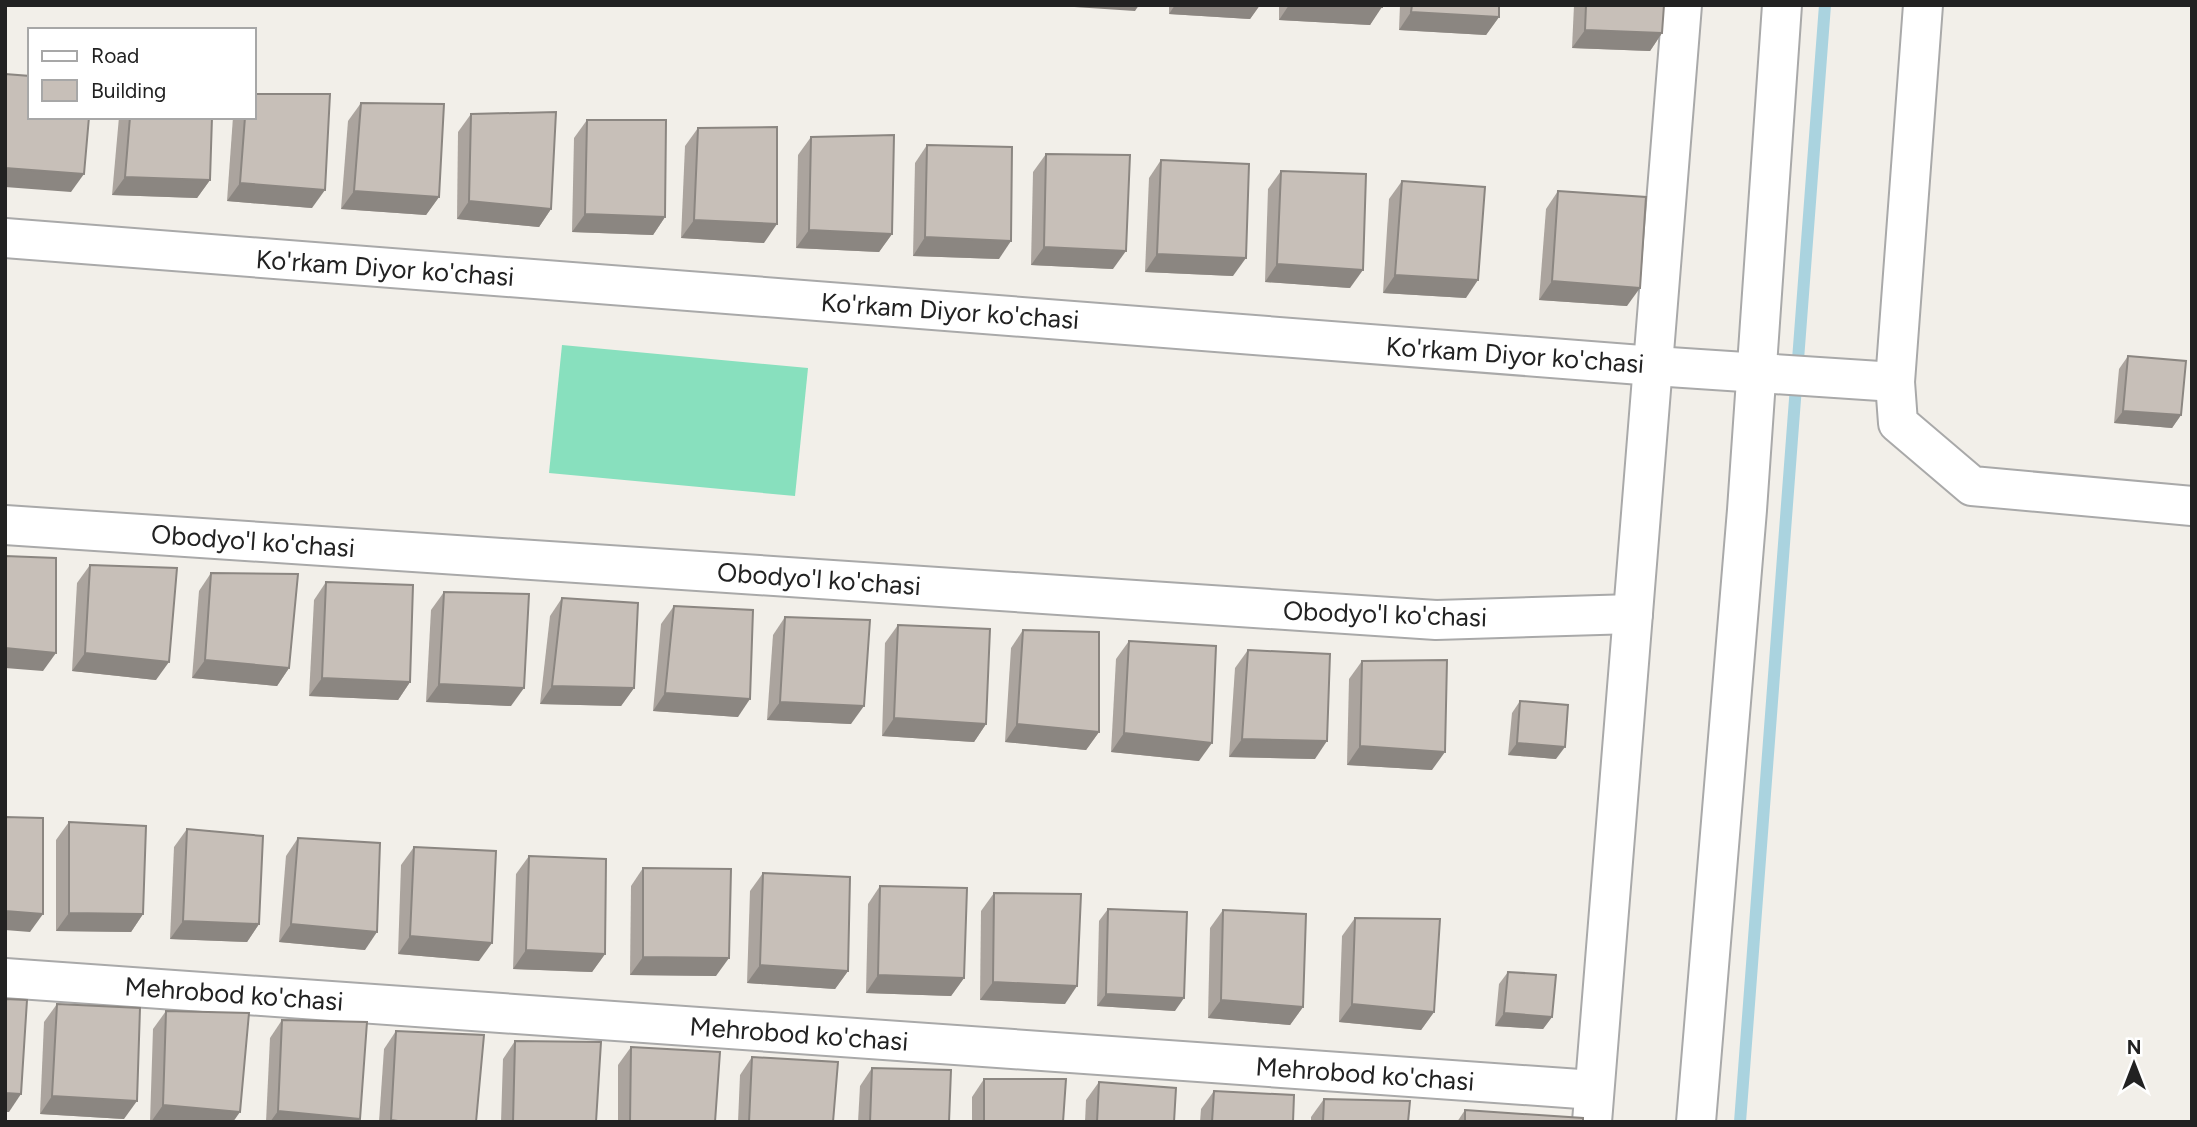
<svg xmlns="http://www.w3.org/2000/svg" width="2197" height="1127" font-family="Figtree,sans-serif">
<style>
.pitch{fill:#88e0be}
.lines{fill:none;stroke-linecap:round;stroke-linejoin:round}
.stream{stroke:#aad3df;stroke-width:12}
.minor-casing{stroke:#a9a9a9;stroke-width:42}
.minor{stroke:#fff;stroke-width:38}
.wall{fill:#aba49e}
.shaded-wall{fill:#8b8681}
.building{fill:#c7bfb8;stroke:#8b8681;stroke-width:2}
.labels{text-anchor:middle;stroke-width:7;stroke-linejoin:round;paint-order:stroke}
.street-label{font-size:26px;fill:#222;stroke:#fff}
</style>
<rect width="100%" height="100%" fill="#f2efe9"/>
<path class="pitch" d="M562,345L808,368L795,496L549,473Z"/>
<g class="lines">
<path class="stream" d="M1740,1122L1825,5"/>
<g class="minor-casing">
<g id="minor">
<path d="M1923,5L1895,382L1898,423L1972,486L2192,506"/>
<path d="M5,238L1654,366L1895,382"/>
<path d="M5,525L1436,620L1633,614"/>
<path d="M5,978L1594,1090"/>
<path d="M1592,1122L1682,5"/>
<path d="M1696,1122L1747,510L1782,5"/>
</g>
</g>
<use href="#minor" class="minor"/>
</g>
<g class="wall">
<path d="M1169,5H1260L1250,19L1169,14Z"/>
<path d="M1279,5H1382L1370,25L1279,20Z"/>
<path d="M1400,5H1499V17L1486,35L1399,30Z"/>
<path d="M1574,5H1664L1662,33L1650,51L1572,48Z"/>
<path d="M361,103L439,197L426,215L341,209L348,121Z"/>
<path d="M471,114L551,209L539,227L457,219L458,132Z"/>
<path d="M119,117H212L210,180L197,198L112,195Z"/>
<path d="M233,117H254L312,208L227,201Z"/>
<path d="M587,120L665,217L653,235L572,232L574,138Z"/>
<path d="M698,128L764,243L681,238L685,146Z"/>
<path d="M811,137L892,234L879,252L796,248L798,155Z"/>
<path d="M927,145L999,259L913,256L915,163Z"/>
<path d="M1046,154L1113,269L1031,265L1033,172Z"/>
<path d="M1161,160L1233,276L1145,272L1149,178Z"/>
<path d="M1281,171L1350,288L1265,282L1268,189Z"/>
<path d="M1402,181L1466,298L1383,293L1389,199Z"/>
<path d="M1558,191L1627,306L1539,300L1546,209Z"/>
<path d="M2128,356L2181,415L2172,428L2114,423L2119,369Z"/>
<path d="M90,565L156,680L72,671L77,583Z"/>
<path d="M211,573L289,668L277,686L192,678L199,591Z"/>
<path d="M326,582L410,682L398,700L309,696L314,600Z"/>
<path d="M444,592L511,706L426,702L431,610Z"/>
<path d="M562,598L634,688L621,706L540,704L550,616Z"/>
<path d="M674,606L738,717L653,711L661,624Z"/>
<path d="M785,617L851,724L767,720L773,635Z"/>
<path d="M898,625L986,724L974,742L882,736L885,643Z"/>
<path d="M1023,630L1099,732L1086,750L1005,742L1011,648Z"/>
<path d="M1129,641L1199,761L1111,752L1116,659Z"/>
<path d="M1248,650L1315,759L1229,757L1235,668Z"/>
<path d="M1362,661L1432,770L1347,765L1349,679Z"/>
<path d="M1520,701L1556,759L1508,755L1512,713Z"/>
<path d="M69,822L143,914L131,932L56,931V840Z"/>
<path d="M187,829L259,924L247,942L170,939L174,847Z"/>
<path d="M298,838L365,950L279,942L286,856Z"/>
<path d="M414,847L479,961L398,954L401,865Z"/>
<path d="M529,856L605,954L592,972L513,969L516,874Z"/>
<path d="M643,868L716,976L630,975L631,886Z"/>
<path d="M763,873L848,971L835,989L747,983L750,891Z"/>
<path d="M880,886L964,978L951,996L866,993L868,904Z"/>
<path d="M994,893L1065,1004L980,1000L981,911Z"/>
<path d="M1108,909L1175,1011L1097,1006L1099,921Z"/>
<path d="M1223,910L1303,1007L1290,1025L1208,1018L1210,928Z"/>
<path d="M1355,918L1434,1012L1421,1030L1339,1022L1342,936Z"/>
<path d="M1508,972L1552,1017L1543,1029L1495,1026L1499,984Z"/>
<path d="M57,1004L124,1119L40,1114L44,1022Z"/>
<path d="M166,1011L233,1122H150L153,1029Z"/>
<path d="M282,1020L358,1122H266L270,1038Z"/>
<path d="M396,1031L476,1122H379L384,1049Z"/>
<path d="M515,1041L596,1122H501L503,1059Z"/>
<path d="M631,1047L715,1122H618V1065Z"/>
<path d="M752,1057L833,1122H738L740,1075Z"/>
<path d="M872,1068L949,1122H858L860,1086Z"/>
<path d="M984,1079L1063,1122H972V1097Z"/>
<path d="M1099,1082L1174,1122H1085L1086,1100Z"/>
<path d="M1214,1091L1293,1122H1200L1201,1109Z"/>
<path d="M1324,1099L1408,1122H1311V1117Z"/>
<path d="M1465,1110L1583,1122H1457Z"/>
</g>
<g class="shaded-wall">
<path d="M1044,5H1139L1135,11Z"/>
<path d="M1175,5H1260L1250,19L1169,14Z"/>
<path d="M1289,5H1353L1382,7L1370,25L1279,20Z"/>
<path d="M1411,12L1499,17L1486,35L1399,30Z"/>
<path d="M1585,30L1662,33L1650,51L1572,48Z"/>
<path d="M5,168L84,174L71,192L5,187Z"/>
<path d="M125,177L210,180L197,198L112,195Z"/>
<path d="M240,183L325,190L312,208L227,201Z"/>
<path d="M354,191L439,197L426,215L341,209Z"/>
<path d="M469,201L551,209L539,227L457,219Z"/>
<path d="M585,214L665,217L653,235L572,232Z"/>
<path d="M694,220L777,224L764,243L681,238Z"/>
<path d="M809,230L892,234L879,252L796,248Z"/>
<path d="M925,237L1011,241L999,259L913,256Z"/>
<path d="M1044,247L1126,251L1113,269L1031,265Z"/>
<path d="M1157,254L1246,258L1233,276L1145,272Z"/>
<path d="M1277,264L1363,270L1350,288L1265,282Z"/>
<path d="M1395,275L1478,280L1466,298L1383,293Z"/>
<path d="M1552,281L1640,288L1627,306L1539,300Z"/>
<path d="M2123,411L2181,415L2172,428L2114,423Z"/>
<path d="M5,648L56,653L43,671L5,668Z"/>
<path d="M85,653L169,662L156,680L72,671Z"/>
<path d="M205,660L289,668L277,686L192,678Z"/>
<path d="M322,678L410,682L398,700L309,696Z"/>
<path d="M439,684L524,688L511,706L426,702Z"/>
<path d="M552,686L634,688L621,706L540,704Z"/>
<path d="M665,693L750,699L738,717L653,711Z"/>
<path d="M780,702L864,706L851,724L767,720Z"/>
<path d="M894,718L986,724L974,742L882,736Z"/>
<path d="M1017,724L1099,732L1086,750L1005,742Z"/>
<path d="M1124,733L1212,743L1199,761L1111,752Z"/>
<path d="M1242,739L1327,741L1315,759L1229,757Z"/>
<path d="M1517,743L1565,747L1556,759L1508,755Z"/>
<path d="M1360,746L1445,752L1432,770L1347,765Z"/>
<path d="M5,911L43,914L30,932L5,930Z"/>
<path d="M69,913L143,914L131,932L56,931Z"/>
<path d="M183,921L259,924L247,942L170,939Z"/>
<path d="M291,924L377,932L365,950L279,942Z"/>
<path d="M410,936L492,943L479,961L398,954Z"/>
<path d="M526,950L605,954L592,972L513,969Z"/>
<path d="M643,957L729,958L716,976L630,975Z"/>
<path d="M760,965L848,971L835,989L747,983Z"/>
<path d="M878,975L964,978L951,996L866,993Z"/>
<path d="M993,982L1077,986L1065,1004L980,1000Z"/>
<path d="M1106,994L1184,998L1175,1011L1097,1006Z"/>
<path d="M1221,1000L1303,1007L1290,1025L1208,1018Z"/>
<path d="M1352,1004L1434,1012L1421,1030L1339,1022Z"/>
<path d="M1504,1013L1552,1017L1543,1029L1495,1026Z"/>
<path d="M5,1093L21,1094L9,1112H5Z"/>
<path d="M52,1096L137,1101L124,1119L40,1114Z"/>
<path d="M163,1105L240,1112L233,1122H151Z"/>
<path d="M278,1111L360,1119L358,1122H270Z"/>
</g>
<g class="building">
<path d="M1353,5H1382V7Z"/>
<path d="M1412,5H1499V17L1411,12Z"/>
<path d="M1586,5H1664L1662,33L1585,30Z"/>
<path d="M5,74L30,76V117H89L84,174L5,168Z"/>
<path d="M254,94H330L325,190L240,183L245,117H254Z"/>
<path d="M361,103L444,104L439,197L354,191Z"/>
<path d="M556,112L551,209L469,201L471,114Z"/>
<path d="M130,117H212L210,180L125,177Z"/>
<path d="M587,120H666L665,217L585,214Z"/>
<path d="M777,127V224L694,220L698,128Z"/>
<path d="M894,135L892,234L809,230L811,137Z"/>
<path d="M927,145L1012,147L1011,241L925,237Z"/>
<path d="M1046,154L1130,155L1126,251L1044,247Z"/>
<path d="M1161,160L1249,164L1246,258L1157,254Z"/>
<path d="M1281,171L1366,174L1363,270L1277,264Z"/>
<path d="M1402,181L1485,187L1478,280L1395,275Z"/>
<path d="M1558,191L1646,197L1640,288L1552,281Z"/>
<path d="M2128,356L2186,361L2181,415L2123,411Z"/>
<path d="M5,556L56,558V653L5,648Z"/>
<path d="M90,565L177,568L169,662L85,653Z"/>
<path d="M211,573L298,574L289,668L205,660Z"/>
<path d="M326,582L413,585L410,682L322,678Z"/>
<path d="M444,592L529,594L524,688L439,684Z"/>
<path d="M562,598L638,603L634,688L552,686Z"/>
<path d="M674,606L753,610L750,699L665,693Z"/>
<path d="M785,617L870,620L864,706L780,702Z"/>
<path d="M898,625L990,629L986,724L894,718Z"/>
<path d="M1023,630L1099,632V732L1017,724Z"/>
<path d="M1129,641L1216,646L1212,743L1124,733Z"/>
<path d="M1248,650L1330,654L1327,741L1242,739Z"/>
<path d="M1447,660L1445,752L1360,746L1362,661Z"/>
<path d="M1520,701L1568,705L1565,747L1517,743Z"/>
<path d="M5,817L43,818V914L5,911Z"/>
<path d="M69,822L146,826L143,914L69,913Z"/>
<path d="M187,829L263,836L259,924L183,921Z"/>
<path d="M298,838L380,843L377,932L291,924Z"/>
<path d="M414,847L496,851L492,943L410,936Z"/>
<path d="M529,856L606,859L605,954L526,950Z"/>
<path d="M643,868L731,869L729,958L643,957Z"/>
<path d="M763,873L850,877L848,971L760,965Z"/>
<path d="M880,886L967,888L964,978L878,975Z"/>
<path d="M994,893L1081,894L1077,986L993,982Z"/>
<path d="M1108,909L1187,912L1184,998L1106,994Z"/>
<path d="M1223,910L1306,914L1303,1007L1221,1000Z"/>
<path d="M1355,918L1440,919L1434,1012L1352,1004Z"/>
<path d="M1508,972L1556,975L1552,1017L1504,1013Z"/>
<path d="M5,999L27,1000L21,1094L5,1093Z"/>
<path d="M57,1004L140,1008L137,1101L52,1096Z"/>
<path d="M166,1011L249,1013L240,1112L163,1105Z"/>
<path d="M282,1020L367,1022L360,1119L278,1111Z"/>
<path d="M396,1031L484,1035L476,1122H405L391,1120Z"/>
<path d="M515,1041L601,1042L596,1122H513Z"/>
<path d="M631,1047L720,1052L715,1122H630Z"/>
<path d="M752,1057L838,1062L833,1122H749Z"/>
<path d="M872,1068L951,1070L949,1122H870Z"/>
<path d="M984,1079H1066L1063,1122H984Z"/>
<path d="M1099,1082L1176,1088L1174,1122H1097Z"/>
<path d="M1214,1091L1294,1095L1293,1122H1212Z"/>
<path d="M1324,1099L1410,1101L1408,1122H1323Z"/>
<path d="M1465,1110L1583,1118V1122H1465Z"/>
</g>
<g class="labels">
<g class="street-label">
<text transform="translate(385 268) rotate(4)" y="9">Ko'rkam Diyor ko'chasi</text>
<text transform="translate(950 311) rotate(4)" y="9">Ko'rkam Diyor ko'chasi</text>
<text transform="translate(1515 355) rotate(4)" y="9">Ko'rkam Diyor ko'chasi</text>
<text transform="translate(253 541) rotate(4)" y="9">Obodyo'l ko'chasi</text>
<text transform="translate(819 579) rotate(4)" y="9">Obodyo'l ko'chasi</text>
<text transform="translate(1385 614) rotate(2)" y="9">Obodyo'l ko'chasi</text>
<text transform="translate(234 994) rotate(4)" y="9">Mehrobod ko'chasi</text>
<text transform="translate(799 1034) rotate(4)" y="9">Mehrobod ko'chasi</text>
<text transform="translate(1365 1074) rotate(4)" y="9">Mehrobod ko'chasi</text>
</g>
</g>
<rect width="2197" height="1127" fill="none" stroke="#222222" stroke-width="14"/>
<rect x="28" y="28" width="228" height="91" fill="#ffffff" stroke="#a7a7a7" stroke-width="2"/>
<rect x="42" y="51" width="35" height="10" fill="#ffffff" stroke="#a7a7a7" stroke-width="2"/>
<text x="91" y="63" font-size="21" fill="#222222">Road</text>
<rect x="42" y="80" width="35" height="21" fill="#c7bfb8" stroke="#a7a7a7" stroke-width="2"/>
<text x="91" y="98" font-size="21" fill="#222222">Building</text>
<g transform="translate(2134 1064)" stroke="#ffffff" stroke-width="5" paint-order="stroke">
<path d="M0-5L12 26L0 18L-12 26Z" fill="#222222"/>
<text y="-10" font-size="19" font-weight="bold" text-anchor="middle" fill="#222222">N</text>
</g>
</svg>
